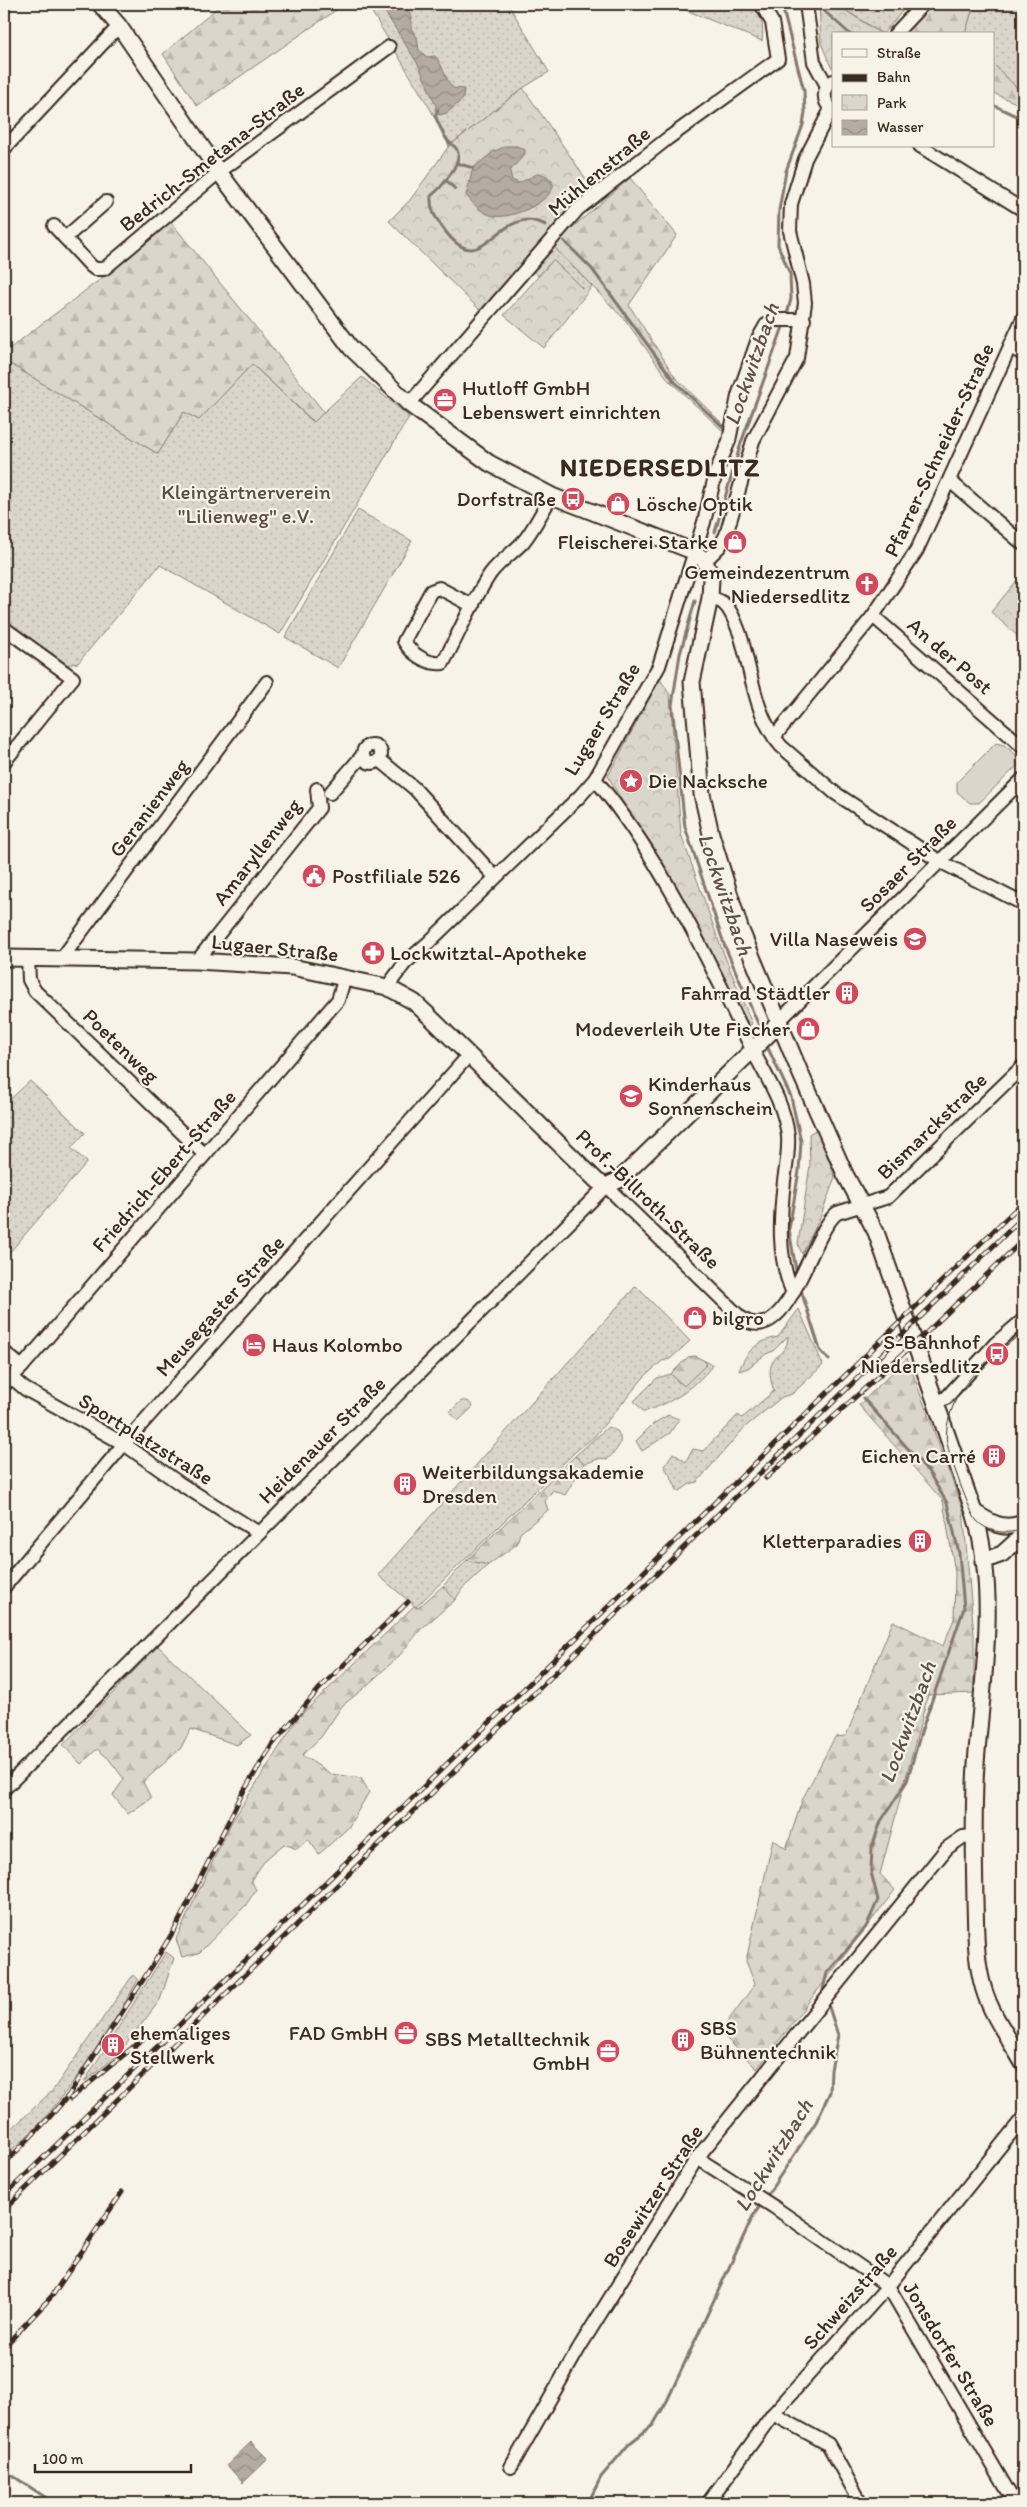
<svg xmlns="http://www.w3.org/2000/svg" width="1027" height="2507" font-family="Itim,sans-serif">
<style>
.grass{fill:url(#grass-dots);stroke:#8b8074}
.forest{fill:url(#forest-firs);stroke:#8b8074}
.park{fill:url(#park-crowns);stroke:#8b8074}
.pitch{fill:#dbd6cb;stroke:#8b8074}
.water{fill:url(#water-waves);stroke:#84786c}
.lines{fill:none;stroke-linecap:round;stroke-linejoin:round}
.stream{stroke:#84786c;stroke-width:3}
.minor-casing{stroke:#3b2a1e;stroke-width:16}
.tertiary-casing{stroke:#3b2a1e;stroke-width:19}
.minor{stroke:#f7f3e8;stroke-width:12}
.tertiary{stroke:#f7f3e8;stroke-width:15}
.tram{stroke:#3b2a1e;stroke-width:1}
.rail-casing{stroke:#3b2a1e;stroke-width:5}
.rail{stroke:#f7f3e8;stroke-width:3;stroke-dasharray:9;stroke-linecap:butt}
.labels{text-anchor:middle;stroke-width:4.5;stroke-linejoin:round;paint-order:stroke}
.street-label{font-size:21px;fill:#3b2a1e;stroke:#f7f3e8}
.poi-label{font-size:21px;fill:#3b2a1e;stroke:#f7f3e8;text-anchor:start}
.park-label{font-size:21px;fill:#5b4c41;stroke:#f7f3e8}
.water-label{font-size:22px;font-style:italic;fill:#5f5145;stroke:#f7f3e8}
.district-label{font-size:26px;font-weight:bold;letter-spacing:1px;fill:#3b2a1e;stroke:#f7f3e8}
</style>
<defs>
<pattern id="grass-dots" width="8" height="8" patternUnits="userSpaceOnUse" patternTransform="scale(1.25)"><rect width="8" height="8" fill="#dbd6cb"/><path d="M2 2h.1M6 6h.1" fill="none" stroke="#bdb8ae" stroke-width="1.8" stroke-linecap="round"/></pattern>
<pattern id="forest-firs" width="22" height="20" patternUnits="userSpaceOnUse" patternTransform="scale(1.25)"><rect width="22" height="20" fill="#dbd6cb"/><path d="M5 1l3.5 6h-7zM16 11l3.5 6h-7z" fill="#bdb8ae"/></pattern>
<pattern id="park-crowns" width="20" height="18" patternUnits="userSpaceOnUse" patternTransform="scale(1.25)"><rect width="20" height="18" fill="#dbd6cb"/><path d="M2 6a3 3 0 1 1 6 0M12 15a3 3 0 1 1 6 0" fill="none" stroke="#bdb8ae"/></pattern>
<pattern id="water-waves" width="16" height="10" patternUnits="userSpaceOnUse" patternTransform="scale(1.25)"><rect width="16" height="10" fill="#b4aca0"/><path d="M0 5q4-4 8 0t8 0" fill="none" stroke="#948c82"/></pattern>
</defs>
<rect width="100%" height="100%" fill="#f7f3e8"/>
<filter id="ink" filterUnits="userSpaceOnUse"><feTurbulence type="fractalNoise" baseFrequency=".02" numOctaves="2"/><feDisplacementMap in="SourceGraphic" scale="10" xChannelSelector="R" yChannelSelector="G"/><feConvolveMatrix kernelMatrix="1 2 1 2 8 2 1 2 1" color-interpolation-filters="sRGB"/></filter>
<g filter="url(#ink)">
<g class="grass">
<path d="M367,4H508L549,72L523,88L449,146L432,112Z"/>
<path d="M671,4H751C762,14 764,26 762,41Z"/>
<path d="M836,4H908L883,34Z"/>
<path d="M974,4H1023V94L993,64V34H965Z"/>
<path d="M554,247L592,286L587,293L553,260L538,276L533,271Z"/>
<path d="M4,360L158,454L184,412L199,420L252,364L313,422L362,377L409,417L280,634L160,565L78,663L65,665L4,623Z"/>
<path d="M675,377L726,427L725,433L671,382Z"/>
<path d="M358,510L412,541L338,668L285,637Z"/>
<path d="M30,1081L85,1133L71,1148L87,1162L4,1259V1105Z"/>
<path d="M636,1286L690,1341L670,1359L662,1361L644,1377L594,1437L576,1451L416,1607L378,1575Z"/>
<path d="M799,1309L823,1365L792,1394L782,1397L745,1427L697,1482L690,1484L678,1492L672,1479L664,1466L673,1453L686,1462L693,1449L703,1451L738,1415L742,1418L774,1391C760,1352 788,1360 788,1336L773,1351L766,1354L748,1368L739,1371C746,1351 757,1341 778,1337Z"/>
<path d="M703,1360L713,1365C690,1392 676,1400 644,1412L634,1401L657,1378L671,1374L679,1383L694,1376L706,1364Z"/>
<path d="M668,1415L679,1419L670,1433L642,1451L636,1441L653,1424Z"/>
<path d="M608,1427L617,1431C626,1443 615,1451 607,1460L601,1458L584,1464L575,1456Z"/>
<path d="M467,1560L488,1565L462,1589L455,1600L443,1586Z"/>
<path d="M166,1952L174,1958L160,2000L118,2055L84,2082Z"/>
<path d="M133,1975L138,1980C112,2026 76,2083 40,2123C29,2135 16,2146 4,2157V2141L6,2139L4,2136L53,2090Z"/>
</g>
<g class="forest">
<path d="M222,4H345L197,106L163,54Z"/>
<path d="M934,4H974L965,34H904Z"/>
<path d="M993,64L1023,94V106L993,93Z"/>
<path d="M630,178L677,235L629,305L675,377L670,382L626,321L554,247L565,234Z"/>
<path d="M170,221L324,412L314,422L252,364L199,420L184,412L158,454L4,360V355L9,349L107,274Z"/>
<path d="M695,1356L703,1360L707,1364L684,1386L671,1374L688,1357Z"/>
<path d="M907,1358L963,1510L974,1635V1693L928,1695L880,1874L895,1890L757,2069L720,2032L755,1984L746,1961L773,1839L786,1849L803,1798L835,1737L846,1736L893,1621L943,1646L954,1619L955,1572L943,1501L859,1405Z"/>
<path d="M575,1456L584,1464L565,1495L553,1490L545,1501L548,1510L520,1533L517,1544L488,1565L467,1560Z"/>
<path d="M443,1586L455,1600L421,1629L399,1656L363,1689L342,1706L321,1737L302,1755L331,1774L361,1778L369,1792L348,1828L319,1854L308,1839L297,1849L284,1844L266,1859L251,1880L256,1890L245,1906L199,1953L182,1957L176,1939L231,1823L298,1718L414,1606L418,1608Z"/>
<path d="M158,1646L251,1735L237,1745L191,1729L180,1749L143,1782L151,1798L128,1814L113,1795L124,1779L108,1758L97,1749L81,1764L63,1745Z"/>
</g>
<g class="park">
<path d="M819,4H836L881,34H833V68L831,67L821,43Z"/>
<path d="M523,88L593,189L566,211L481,311L389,221L410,200L449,146Z"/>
<path d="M553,260L587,293L544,348L504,315Z"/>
<path d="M1023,573V641L991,612Z"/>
<path d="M660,679L670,695L681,834L719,942L752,1024L746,1026L608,776Z"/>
<path d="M817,1129L835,1177L820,1218L802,1254L798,1244L810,1165L809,1134Z"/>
<path d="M461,1401H468L473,1407L458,1421L450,1412Z"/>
</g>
<path class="pitch" d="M996,743L1004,745L1016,755L1017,766L979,803H970L957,792V782Z"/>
<g class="water">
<path d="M380,4H403L411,16V28L417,37L419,50L427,57L435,56C444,66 444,78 453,88L464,89L463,99L447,113L439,115L435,110L436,106L419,66Z"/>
<path d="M506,146H517L525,150V154L510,171L512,180L519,183L539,173C581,186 517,221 494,216C482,214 473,204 466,195L473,168L493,152Z"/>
<path d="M251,2442L268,2459L243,2483L227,2465Z"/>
</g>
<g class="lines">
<g class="stream">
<path d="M777,4L783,10L804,91L805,112L803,125L786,171L779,210L778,245L790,274L791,299L786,318"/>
<path d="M811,9H822L850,34"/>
<path d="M783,10L805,9"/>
<path d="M993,105L1023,119"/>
<path d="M438,110L435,116C439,124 443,135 448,141C452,146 457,146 458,153C460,166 440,189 431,196C430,210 435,217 443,228C478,278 491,223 527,220C533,220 541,223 546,225"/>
<path d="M457,163L473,168"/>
<path d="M446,180L455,189"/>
<path d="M564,241L592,269L675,382L724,428"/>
<path d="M715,532L741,443L784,324"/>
<path d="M695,601L680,654L672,705L685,827L724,944L762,1033"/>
<path d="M766,1044L791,1097L801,1141L799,1171L789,1229L797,1276"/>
<path d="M800,1287L820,1350L829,1360"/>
<path d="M824,1993L823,1989L827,1973L866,1927L878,1900L871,1872L872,1847L881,1821L907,1781L921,1732L964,1608L959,1553L947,1503L928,1471L863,1398"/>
<path d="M766,2197L816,2122L830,2092L831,2070L838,2035L827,2001"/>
<path d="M4,2470L54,2503"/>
<path d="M588,2503L601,2477L630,2443L653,2425L667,2401L753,2216L763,2202"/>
</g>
<g class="minor-casing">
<g id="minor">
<path d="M806,4L814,62L827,86"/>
<path d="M895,34L923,4"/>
<path d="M833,81C822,89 822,102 833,110"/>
<path d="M920,146L1023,210"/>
<path d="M4,149L119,26"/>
<path d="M54,226L91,266L95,269H104L219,172L389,47"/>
<path d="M65,238L106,202"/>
<path d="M1010,347L1023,354"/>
<path d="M409,404L578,209L667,139L778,59L772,22L761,4"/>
<path d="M950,481L1023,544"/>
<path d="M705,561L720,546L726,535L753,441L797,358L805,303L803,284L790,231L791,204L805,159L831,109"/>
<path d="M710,598C715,599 720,600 724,604C732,611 736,624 740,634C752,672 754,715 781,746L835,793L939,861L1023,904"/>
<path d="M473,606L439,588L431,591L404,641C411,654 428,665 443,663C459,634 472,601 490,574C499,561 513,553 523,542C534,529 542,511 552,496"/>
<path d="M873,616L1023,747"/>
<path d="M4,628L73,678L4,762"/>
<path d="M774,737L873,616L917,550L1023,318"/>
<circle cx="372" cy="754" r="9"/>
<path d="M380,760L414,788L495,877"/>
<path d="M595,779C659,855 705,954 749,1043C764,1074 784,1101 788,1136C789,1151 786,1167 784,1181C780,1218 777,1258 793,1293"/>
<path d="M330,793L362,756"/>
<path d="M28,958L29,980L35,991L204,1154"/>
<path d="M62,958L267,682"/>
<path d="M197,961L319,808L317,789"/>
<path d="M387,987L405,963L428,943L580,796L595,779L659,666L704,522L716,472L729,441L738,396L758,339L766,325L774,320H804"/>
<path d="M780,1020L1023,779"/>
<path d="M4,1352L22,1367"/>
<path d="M12,1378L25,1389L124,1444L179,1483L259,1533"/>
<path d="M4,1385L22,1367L338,1000L345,977"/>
<path d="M935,1403L946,1398L996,1343L1023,1320"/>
<path d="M4,1587L124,1444L469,1055"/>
<path d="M4,1789L606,1186L740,1317C788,1353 809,1235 837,1213L888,1197L1023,1066"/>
<path d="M697,2158L774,2207L888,2286L1015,2503"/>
<path d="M773,2414L828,2444L861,2503"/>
<path d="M511,2467L579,2348L697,2158L947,1848L963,1837L973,1836"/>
<path d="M708,2503L773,2414L888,2286L1023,2118"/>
</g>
</g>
<g class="tertiary-casing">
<g id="tertiary">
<path d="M100,4L119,26L219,172L351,348L409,404L489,463L552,496L695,552L705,561L711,578L710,598L692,682L702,794L711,834L740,928L799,1070L845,1174L876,1232L974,1512C999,1595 982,1680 976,1764C973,1809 974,1854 975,1900C976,1930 975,1961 984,1990C992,2016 1010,2040 1023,2063"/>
<path d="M4,958L197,961L292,967L387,987L414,1002L428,1015L597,1181L606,1186L619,1180L771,1032L780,1020"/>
<path d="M974,1512C991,1523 1003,1531 1023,1523"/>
<path d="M983,1561L1002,1554L1023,1535"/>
</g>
</g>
<use href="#minor" class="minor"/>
<use href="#tertiary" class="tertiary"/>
<path class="tram" d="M1023,1332C998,1353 962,1377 952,1409C948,1420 945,1432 947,1443C949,1455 970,1514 977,1521C989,1533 1008,1535 1023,1529"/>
<g class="rail-casing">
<g id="rail">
<path d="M766,1478L926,1333L1023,1240"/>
<path d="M70,2099L143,2039"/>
<path d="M4,2164L46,2121L68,2096L152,1966L176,1927L242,1794L272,1745L319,1689L408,1602"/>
<path d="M4,2196L1023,1202"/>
<path d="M4,2210L1023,1217"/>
<path d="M4,2347L52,2296L122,2192"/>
</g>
</g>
<use href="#rail" class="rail"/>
</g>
</g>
<defs>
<g id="office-disc" transform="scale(1.25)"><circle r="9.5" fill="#d1495b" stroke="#f7f3e8"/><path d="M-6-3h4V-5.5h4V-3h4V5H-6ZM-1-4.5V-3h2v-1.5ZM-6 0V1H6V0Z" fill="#fff"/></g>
<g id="bus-disc" transform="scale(1.25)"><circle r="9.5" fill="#d1495b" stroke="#f7f3e8"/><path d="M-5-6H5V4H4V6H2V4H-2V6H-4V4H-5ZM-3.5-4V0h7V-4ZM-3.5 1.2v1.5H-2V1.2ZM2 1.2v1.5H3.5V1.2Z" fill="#fff"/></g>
<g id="shop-disc" transform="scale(1.25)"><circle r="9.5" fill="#d1495b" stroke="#f7f3e8"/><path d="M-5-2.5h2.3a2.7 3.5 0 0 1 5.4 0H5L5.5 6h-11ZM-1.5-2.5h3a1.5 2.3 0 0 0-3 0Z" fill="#fff"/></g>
<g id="church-disc" transform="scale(1.25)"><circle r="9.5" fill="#d1495b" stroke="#f7f3e8"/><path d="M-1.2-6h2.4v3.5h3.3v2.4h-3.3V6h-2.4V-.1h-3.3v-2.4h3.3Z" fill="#fff"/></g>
<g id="sight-disc" transform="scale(1.25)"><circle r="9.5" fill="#d1495b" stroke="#f7f3e8"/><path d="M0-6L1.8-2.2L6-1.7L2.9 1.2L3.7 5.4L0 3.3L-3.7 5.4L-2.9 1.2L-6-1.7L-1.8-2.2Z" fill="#fff"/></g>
<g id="civic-disc" transform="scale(1.25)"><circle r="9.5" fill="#d1495b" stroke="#f7f3e8"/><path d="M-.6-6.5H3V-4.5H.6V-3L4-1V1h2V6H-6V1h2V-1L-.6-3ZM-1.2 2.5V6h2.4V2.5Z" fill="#fff"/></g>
<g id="school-disc" transform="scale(1.25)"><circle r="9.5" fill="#d1495b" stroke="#f7f3e8"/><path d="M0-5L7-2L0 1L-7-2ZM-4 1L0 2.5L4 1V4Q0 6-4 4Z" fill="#fff"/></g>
<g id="pharmacy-disc" transform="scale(1.25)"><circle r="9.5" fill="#d1495b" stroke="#f7f3e8"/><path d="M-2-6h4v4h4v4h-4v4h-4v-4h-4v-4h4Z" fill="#fff"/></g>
<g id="building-disc" transform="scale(1.25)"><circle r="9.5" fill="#d1495b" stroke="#f7f3e8"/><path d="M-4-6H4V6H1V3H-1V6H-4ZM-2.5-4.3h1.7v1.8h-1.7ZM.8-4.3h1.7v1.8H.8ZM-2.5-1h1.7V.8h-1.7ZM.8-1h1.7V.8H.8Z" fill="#fff"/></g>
<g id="hotel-disc" transform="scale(1.25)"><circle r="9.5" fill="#d1495b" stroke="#f7f3e8"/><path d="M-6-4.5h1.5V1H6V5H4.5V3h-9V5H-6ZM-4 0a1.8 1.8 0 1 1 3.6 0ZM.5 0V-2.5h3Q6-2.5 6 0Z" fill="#fff"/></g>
</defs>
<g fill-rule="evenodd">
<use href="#office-disc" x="445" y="400"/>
<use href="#bus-disc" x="573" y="499"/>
<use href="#shop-disc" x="618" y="504"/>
<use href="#shop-disc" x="735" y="542"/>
<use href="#church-disc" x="867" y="584"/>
<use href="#sight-disc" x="631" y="781"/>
<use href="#civic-disc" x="314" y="876"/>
<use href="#school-disc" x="915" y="939"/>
<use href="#pharmacy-disc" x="373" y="953"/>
<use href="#building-disc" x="847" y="993"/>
<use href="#shop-disc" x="808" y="1029"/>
<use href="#school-disc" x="631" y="1096"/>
<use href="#shop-disc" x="695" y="1318"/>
<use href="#hotel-disc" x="254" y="1345"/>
<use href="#bus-disc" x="997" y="1354"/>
<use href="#building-disc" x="994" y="1456"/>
<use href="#building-disc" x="405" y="1484"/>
<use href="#building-disc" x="920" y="1541"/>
<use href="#office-disc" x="406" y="2033"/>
<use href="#building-disc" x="683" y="2040"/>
<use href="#building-disc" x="113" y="2045"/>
<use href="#office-disc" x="608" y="2051"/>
</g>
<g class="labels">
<g class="street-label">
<text transform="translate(212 157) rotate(-38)" y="7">Bedrich-Smetana-Straße</text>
<text transform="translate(599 171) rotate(-40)" y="7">Mühlenstraße</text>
<text transform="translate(939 450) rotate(-65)" y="7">Pfarrer-Schneider-Straße</text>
<text transform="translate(950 656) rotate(41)" y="7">An der Post</text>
<text transform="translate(602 719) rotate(-59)" y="7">Lugaer Straße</text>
<text transform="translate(149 808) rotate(-53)" y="7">Geranienweg</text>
<text transform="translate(257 852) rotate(-52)" y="7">Amaryllenweg</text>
<text transform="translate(908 864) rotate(-45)" y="7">Sosaer Straße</text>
<text transform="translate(275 948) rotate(6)" y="7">Lugaer Straße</text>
<text transform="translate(121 1046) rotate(44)" y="7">Poetenweg</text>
<text transform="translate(932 1126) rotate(-44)" y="7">Bismarckstraße</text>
<text transform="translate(164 1171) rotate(-49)" y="7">Friedrich-Ebert-Straße</text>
<text transform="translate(648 1199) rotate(44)" y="7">Prof.-Billroth-Straße</text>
<text transform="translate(220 1306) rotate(-48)" y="7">Meusegaster Straße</text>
<text transform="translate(146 1439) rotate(32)" y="7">Sportplatzstraße</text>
<text transform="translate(322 1440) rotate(-45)" y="7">Heidenauer Straße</text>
<text transform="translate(653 2196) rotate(-57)" y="7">Bosewitzer Straße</text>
<text transform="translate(850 2297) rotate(-49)" y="7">Schweizstraße</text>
<text transform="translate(951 2354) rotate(59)" y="7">Jonsdorfer Straße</text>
</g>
<g class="poi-label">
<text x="462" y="395">Hutloff GmbH<tspan x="462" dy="24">Lebenswert einrichten</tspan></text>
<text x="556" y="506" text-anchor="end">Dorfstraße</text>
<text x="636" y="511">Lösche Optik</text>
<text x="718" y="549" text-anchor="end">Fleischerei Starke</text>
<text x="850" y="579" text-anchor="end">Gemeindezentrum<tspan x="850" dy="24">Niedersedlitz</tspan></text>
<text x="648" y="788">Die Nacksche</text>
<text x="332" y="883">Postfiliale 526</text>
<text x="898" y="946" text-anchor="end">Villa Naseweis</text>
<text x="390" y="960">Lockwitztal-Apotheke</text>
<text x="830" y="1000" text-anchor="end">Fahrrad Städtler</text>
<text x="790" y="1036" text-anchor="end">Modeverleih Ute Fischer</text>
<text x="648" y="1091">Kinderhaus<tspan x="648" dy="24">Sonnenschein</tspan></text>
<text x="712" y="1325">bilgro</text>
<text x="980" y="1349" text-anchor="end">S-Bahnhof<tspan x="980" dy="24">Niedersedlitz</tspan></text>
<text x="272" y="1352">Haus Kolombo</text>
<text x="976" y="1463" text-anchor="end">Eichen Carré</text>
<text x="422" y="1479">Weiterbildungsakademie<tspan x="422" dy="24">Dresden</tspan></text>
<text x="902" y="1548" text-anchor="end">Kletterparadies</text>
<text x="700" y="2035">SBS<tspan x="700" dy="24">Bühnentechnik</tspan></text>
<text x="130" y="2040">ehemaliges<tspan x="130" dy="24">Stellwerk</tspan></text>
<text x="388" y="2040" text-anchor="end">FAD GmbH</text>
<text x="590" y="2046" text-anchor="end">SBS Metalltechnik<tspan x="590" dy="24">GmbH</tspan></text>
</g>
<g class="park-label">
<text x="246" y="499">Kleingärtnerverein<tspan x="246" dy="24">"Lilienweg" e.V.</tspan></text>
</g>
<g class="water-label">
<text transform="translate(751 364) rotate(-71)" y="8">Lockwitzbach</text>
<text transform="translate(726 894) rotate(71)" y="8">Lockwitzbach</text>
<text transform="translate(907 1722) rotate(-70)" y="8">Lockwitzbach</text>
<text transform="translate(773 2155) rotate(-58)" y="8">Lockwitzbach</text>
</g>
<g class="district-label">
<text x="660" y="476">NIEDERSEDLITZ</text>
</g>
</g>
<rect width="1027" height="2507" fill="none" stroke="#f7f3e8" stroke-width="20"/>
<rect x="10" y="10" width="1007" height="2487" fill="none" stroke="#3b2a1e" stroke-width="2" filter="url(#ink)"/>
<rect x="832" y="32" width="162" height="115" fill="#f7f3e8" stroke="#aca397"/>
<rect x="842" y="49" width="25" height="8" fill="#f7f3e8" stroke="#aca397"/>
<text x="877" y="58" font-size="15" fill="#3b2a1e">Straße</text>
<rect x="842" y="74" width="25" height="8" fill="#3b2a1e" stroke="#aca397"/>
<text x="877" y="82" font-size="15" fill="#3b2a1e">Bahn</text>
<rect x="842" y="95" width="25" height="15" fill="url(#park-crowns)" stroke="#aca397"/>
<text x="877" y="108" font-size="15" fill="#3b2a1e">Park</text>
<rect x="842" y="120" width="25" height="15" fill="url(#water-waves)" stroke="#aca397"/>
<text x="877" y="132" font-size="15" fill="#3b2a1e">Wasser</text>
<path d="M35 2464v8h156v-8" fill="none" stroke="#3b2a1e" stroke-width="2.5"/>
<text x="42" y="2464" font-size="15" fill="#3b2a1e" stroke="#f7f3e8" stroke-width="4" paint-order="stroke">100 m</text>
</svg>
